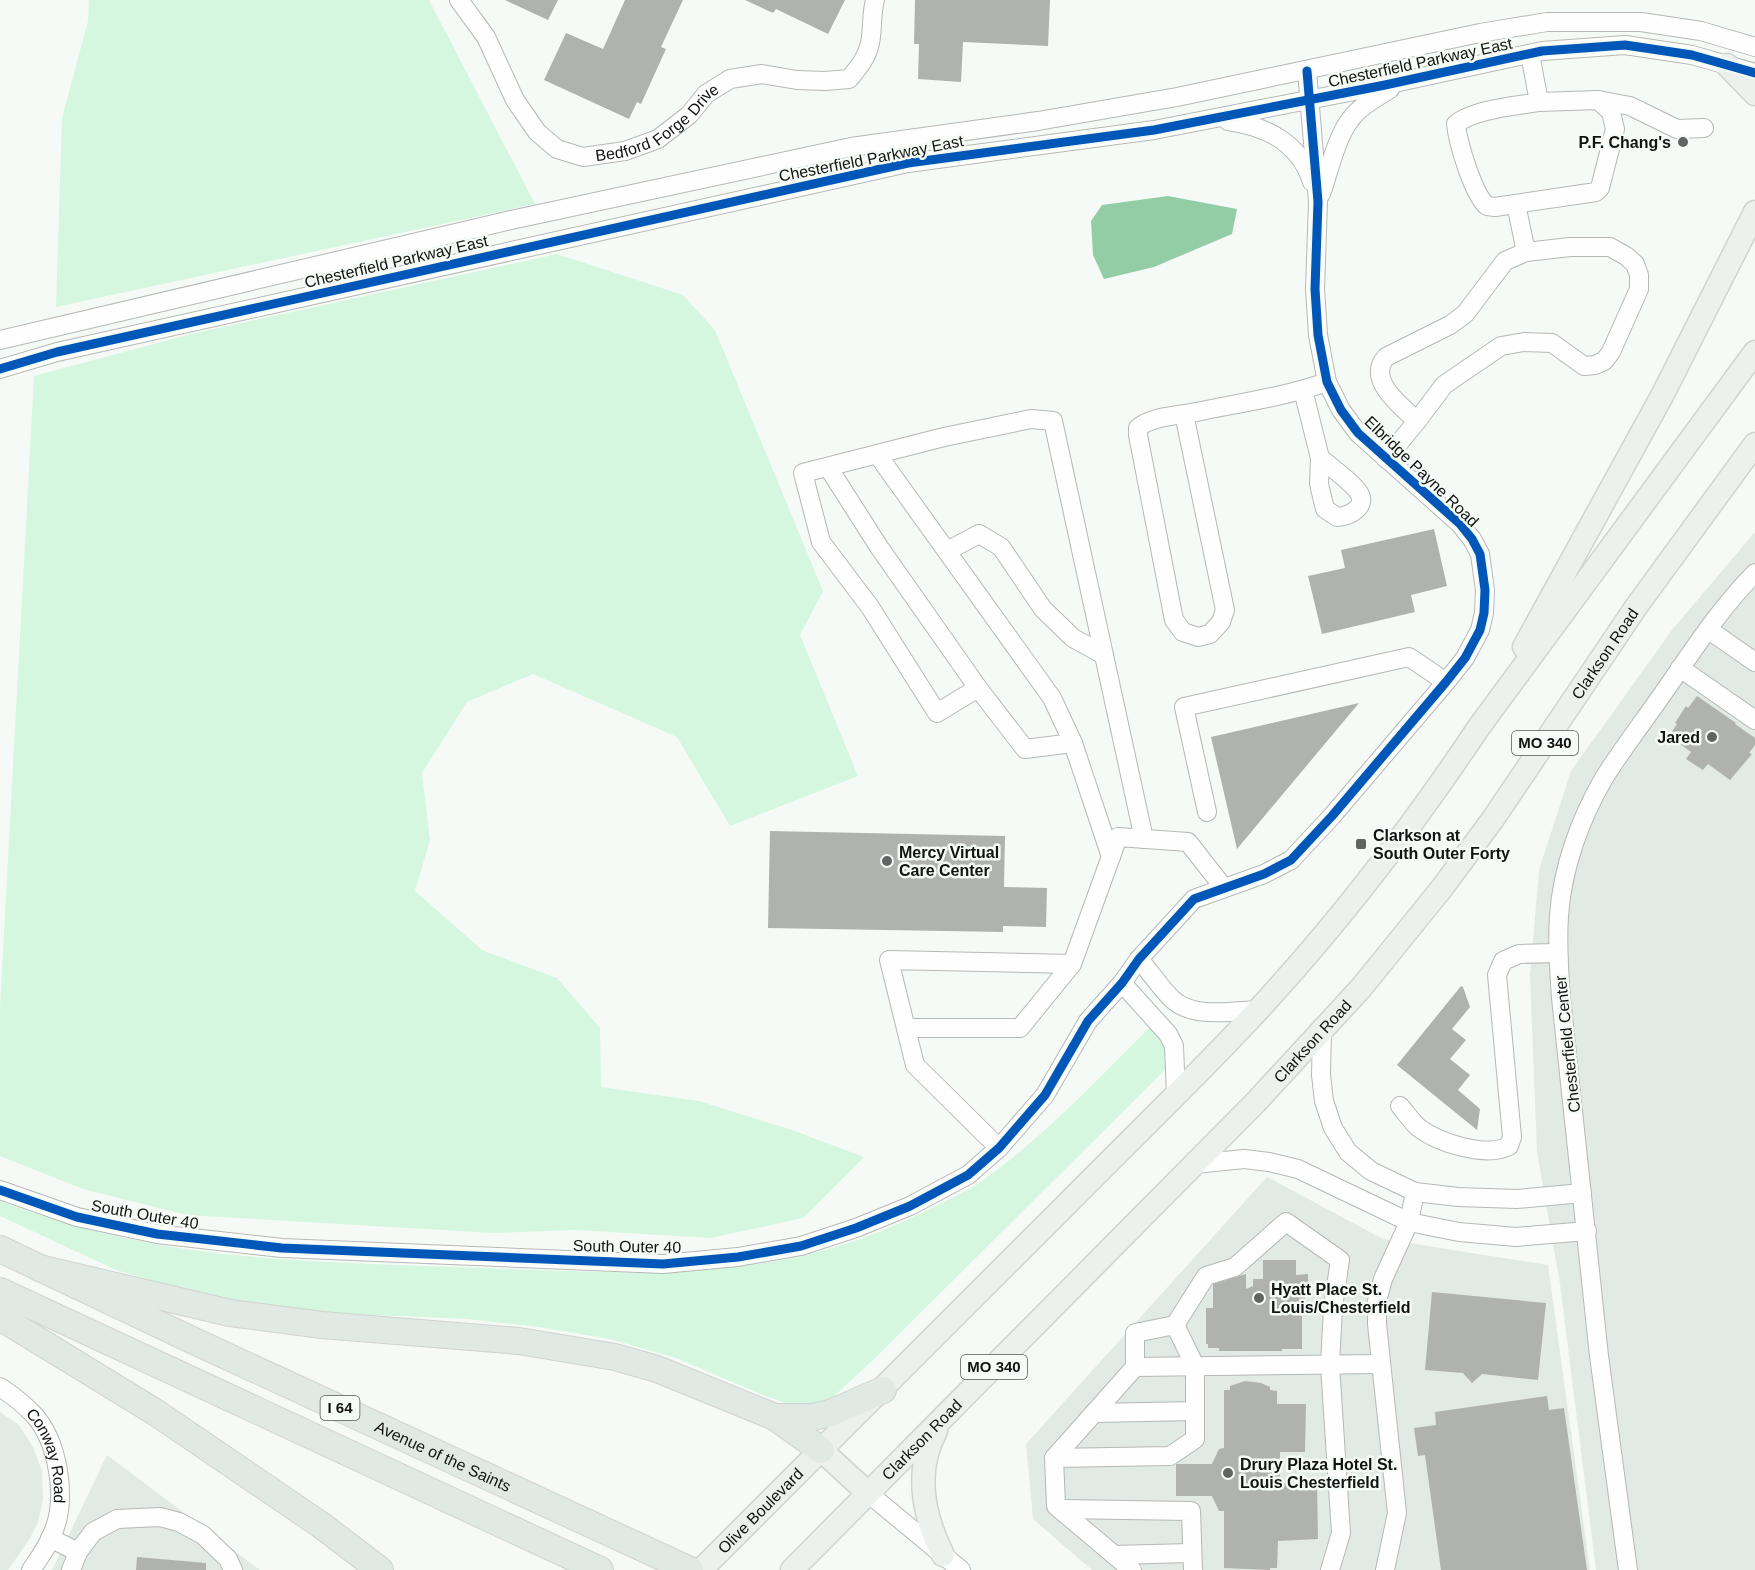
<svg xmlns="http://www.w3.org/2000/svg" width="1755" height="1570" font-family="Arial,sans-serif">
<style>
.built{fill:#e2eae5}
.green{fill:#d5f7df}
.water{fill:#93cda6}
.building{fill:#b0b2b0}
.lines{fill:none;stroke-linecap:round;stroke-linejoin:round}
.minor-casing{stroke:#b5b8b6;stroke-width:20}
.major-casing{stroke:#d1d3d1;stroke-width:25}
.highway-casing{stroke:#d1d3d1;stroke-width:28}
.minor{stroke:#fefefe;stroke-width:18}
.major{stroke:#ecf1ee;stroke-width:22}
.highway{stroke:#e0e9e3;stroke-width:26}
.cycleway-casing{stroke:#f5fbf6;stroke-width:13}
.cycleway{stroke:#0057b8;stroke-width:9}
.poi-dot{fill:#626463;stroke:#f5fbf6;stroke-width:2}
.labels{text-anchor:middle;stroke-width:5;stroke-linejoin:round;paint-order:stroke}
.shield{fill:#f5fbf6;stroke:#565957;stroke-width:1.5}
.shield-label{font-size:15px;font-weight:bold;fill:#121413}
.street-label{font-size:16px;fill:#121413;stroke:#f5fbf6}
.poi-label{font-size:16px;font-weight:bold;fill:#121413;stroke:#f5fbf6;text-anchor:start}
</style>
<rect width="100%" height="100%" fill="#f6faf7"/>
<g class="built">
<path d="M1755,532V1570H1596L1560,1284L1537,1152L1530,976L1539,870L1571,771L1672,630Z"/>
<path d="M1267,1177L1383,1239L1548,1265L1590,1570H1092L1033,1519L1026,1444Z"/>
<path d="M0,1412L19,1425L33,1447L42,1471L43,1500L38,1522L29,1540L8,1570H0Z"/>
<path d="M107,1455L260,1570H52Z"/>
</g>
<g class="green">
<path d="M89,0H429L535,204L56,307L62,118L88,21Z"/>
<path d="M557,254L683,295L715,330L823,591L800,635L858,776L730,826L677,737L533,674L467,702L422,773L430,840L415,891L482,950L557,978L600,1028L601,1087L699,1101L792,1130L864,1157L803,1218L711,1238L576,1230L493,1233L186,1215L83,1189L0,1156V1007L34,376L191,334Z"/>
<path d="M1149,1028L1162,1029L1177,1058L874,1359L832,1398L812,1405L789,1404L765,1396L676,1358L610,1339L539,1327L467,1319L305,1312L237,1302L166,1285L116,1270L0,1216V1201C62,1224 126,1241 192,1250C286,1263 387,1264 482,1268C611,1272 745,1283 868,1236C893,1227 918,1215 942,1203C952,1197 965,1192 975,1186C1040,1141 1094,1083 1149,1028Z"/>
</g>
<path class="water" d="M1168,196L1237,209L1232,234L1154,267L1104,279L1093,255L1091,221L1102,205Z"/>
<g class="building">
<path d="M505,0H558L548,20Z"/>
<path d="M625,0H683L661,47L666,49L641,104L637,102L629,119L544,80L566,33L603,49Z"/>
<path d="M745,0H845L828,34L776,9L773,13Z"/>
<path d="M915,0H1050L1048,46L963,42L961,82L918,79L919,44H914Z"/>
<path d="M1434,529L1447,586L1411,595L1415,612L1322,634L1308,576L1345,568L1341,550Z"/>
<path d="M1697,696L1736,723L1735,724L1755,738V745L1749,753L1752,754L1730,780L1708,764L1703,770L1686,759L1691,752L1669,736L1677,724L1675,723L1686,706L1688,708Z"/>
<path d="M1359,703L1237,849L1211,737Z"/>
<path d="M770,831L1005,836L1004,887L1047,888L1046,927L1003,926V932L768,928Z"/>
<path d="M1461,986L1463,987L1470,1007L1452,1029L1466,1040L1450,1059L1470,1075L1458,1090L1480,1109L1477,1130L1397,1065Z"/>
<path d="M1263,1260H1296V1275L1308,1274V1288H1305V1307H1302V1349H1282V1351H1219V1348H1208V1344H1206V1308H1213V1284L1246,1274V1289L1253,1286V1279H1263Z"/>
<path d="M1432,1292L1546,1303L1538,1380L1482,1374L1472,1383L1463,1373L1425,1370Z"/>
<path d="M1245,1381L1261,1383L1270,1387V1390L1277,1391V1404H1306L1305,1452H1280V1483H1317L1318,1539L1278,1541L1277,1568H1270V1570L1224,1568V1511H1219L1212,1496H1176V1464H1212L1219,1449L1224,1448V1390H1230V1386Z"/>
<path d="M1547,1396L1549,1410L1564,1408L1587,1570H1441L1425,1455L1418,1456L1414,1428L1436,1425L1435,1412Z"/>
<path d="M137,1557L206,1563V1570H136Z"/>
</g>
<g class="lines">
<g class="minor-casing">
<g id="minor">
<path id="s1" d="M459,0L486,37L515,100L537,132L557,149L583,157L625,151L658,139L689,115L706,94L730,79L762,74L797,80L825,81L849,79C858,68 867,58 870,43C873,29 871,14 875,0"/>
<path d="M1530,54L1539,102L1598,100L1611,112L1615,129L1600,188L1596,192L1495,207L1487,206C1473,194 1458,143 1456,124C1474,109 1517,106 1539,102"/>
<path d="M1598,100L1630,106L1677,129L1704,128"/>
<path d="M1228,121C1266,126 1300,143 1312,182"/>
<path d="M1321,194C1328,174 1337,136 1350,120C1359,107 1377,97 1390,89"/>
<path d="M0,340L511,220L851,147L1038,121L1177,97L1480,33L1547,22H1641L1701,31L1755,47"/>
<path d="M0,369L57,352L908,163L1154,130L1385,85L1542,51L1625,45L1692,55L1755,73"/>
<path d="M1303,390L1320,458L1319,484L1325,509L1337,517C1350,516 1370,506 1357,490C1347,478 1332,468 1320,458"/>
<path d="M1184,414L1225,610L1221,622L1210,634L1198,637L1183,632L1174,620L1138,435V428C1152,416 1178,416 1196,412C1239,403 1284,397 1327,382"/>
<path d="M1417,421L1444,385L1501,346L1524,342L1552,343L1584,366L1595,365L1604,361L1611,352L1639,289V275L1635,264L1626,256L1610,247H1570L1526,252"/>
<path d="M877,454L1052,698L1073,743"/>
<path d="M1386,459L1417,421C1401,406 1366,380 1386,357L1450,325L1465,314L1505,261L1526,252L1516,204"/>
<path d="M828,467L879,547L978,688"/>
<path d="M947,551L979,534L1001,547L1043,609L1073,638L1104,655"/>
<path d="M1709,630L1755,662"/>
<path d="M1680,668L1755,720"/>
<path d="M1207,812L1184,707L1409,657L1446,682"/>
<path d="M1111,857L1073,743L1025,749L978,688L937,713L870,607L821,542L803,473L944,437L1031,419L1053,421L1144,839"/>
<path d="M1139,959C1150,972 1160,987 1172,999C1193,1019 1232,1011 1258,1010"/>
<path d="M1122,983L1168,1034L1174,1046L1176,1094"/>
<path d="M906,1028H1020L1072,964"/>
<path d="M1322,1032L1321,1075L1324,1101L1333,1128L1348,1152L1371,1171L1415,1192L1458,1197L1517,1199L1582,1193"/>
<path d="M1400,1106C1406,1113 1412,1122 1419,1128C1439,1143 1486,1158 1509,1146L1512,1137L1497,975L1503,961L1519,954L1558,953"/>
<path d="M999,1148L915,1065L889,960L1072,964L1118,837L1188,842L1224,888"/>
<path d="M1195,1164L1244,1159L1269,1162L1298,1169L1409,1222L1459,1232L1516,1237L1587,1231"/>
<path d="M0,1190L77,1217L157,1234L282,1248L663,1264L738,1257L801,1246L856,1228L910,1206L968,1175L999,1148L1045,1095L1088,1021L1122,983L1139,959L1194,899L1264,874L1291,860L1332,816L1446,682L1465,658L1480,630L1484,613L1485,590L1480,554L1472,539L1460,524L1358,433L1341,410L1327,382L1318,335L1315,289L1318,202L1307,71"/>
<path d="M1135,1367V1333L1175,1325"/>
<path id="s2" d="M0,1387C12,1395 25,1405 35,1416C58,1443 67,1497 54,1530C49,1545 40,1557 31,1570"/>
<path d="M1094,1413L1195,1411"/>
<path d="M1054,1458L1170,1456L1195,1439V1366L1175,1325L1206,1276L1235,1267L1286,1222L1340,1260L1333,1307L1330,1365L1341,1533L1330,1570"/>
<path d="M868,1493L961,1570"/>
<path d="M1060,1509L1191,1511L1193,1570"/>
<path d="M50,1538L78,1552L93,1532L117,1519L160,1517L179,1522L203,1535L228,1559L233,1570"/>
<path d="M1114,1555L1192,1553"/>
<path d="M71,1570L78,1552"/>
<path d="M1132,1570L1056,1506L1054,1458L1135,1367L1381,1364"/>
<path d="M1385,1570L1397,1513L1377,1324V1301L1383,1279L1409,1222L1415,1192"/>
<path d="M1628,1570L1599,1356L1561,998C1559,971 1557,943 1559,916C1562,869 1580,819 1604,778C1622,749 1644,721 1664,692C1692,652 1720,608 1755,573"/>
</g>
</g>
<g class="major-casing">
<g id="major">
<path d="M1727,65L1755,94"/>
<path d="M1524,647L1663,394L1755,212"/>
<path d="M936,1431C914,1472 923,1515 943,1555"/>
<path d="M821,1450L868,1493"/>
<path id="s3" d="M701,1570C821,1449 943,1328 1064,1207C1129,1141 1196,1077 1259,1009C1340,921 1413,826 1479,727L1755,352"/>
<path id="s4" d="M792,1570L1255,1103L1361,988L1442,888L1493,819L1636,607L1755,444"/>
</g>
</g>
<g class="highway-casing">
<g id="highway">
<path id="s5" d="M0,1249L194,1341L690,1570"/>
<path d="M39,1268L230,1313L322,1325L519,1341L615,1357L657,1369L775,1417L821,1450"/>
<path d="M0,1291L600,1570"/>
<path d="M0,1317L155,1412L321,1525L380,1570"/>
<path d="M775,1417H813L830,1413L883,1390"/>
</g>
</g>
<use href="#minor" class="minor"/>
<use href="#major" class="major"/>
<use href="#highway" class="highway"/>
<g class="cycleway-casing">
<g id="cycleway">
<path d="M0,369L57,352L908,163L1154,130L1385,85L1542,51L1625,45L1692,55L1755,73"/>
<path d="M0,1190L77,1217L157,1234L282,1248L663,1264L738,1257L801,1246L856,1228L910,1206L968,1175L999,1148L1045,1095L1088,1021L1122,983L1139,959L1194,899L1264,874L1291,860L1332,816L1446,682L1465,658L1480,630L1484,613L1485,590L1480,554L1472,539L1460,524L1358,433L1341,410L1327,382L1318,335L1315,289L1318,202L1307,71"/>
</g>
</g>
<use href="#cycleway" class="cycleway"/>
</g>
<g class="poi-dot">
<circle cx="1683" cy="142" r="6"/>
<circle cx="1712" cy="737" r="6"/>
<rect x="1355" y="838" width="12" height="12" rx="3"/>
<circle cx="887" cy="861" r="6"/>
<circle cx="1259" cy="1298" r="6"/>
<circle cx="1228" cy="1473" r="6"/>
</g>
<g class="labels">
<g class="shield">
<rect x="1512" y="731" width="66" height="24" rx="4.5"/>
<rect x="961" y="1355" width="66" height="24" rx="4.5"/>
<rect x="320.5" y="1396" width="39" height="24" rx="4.5"/>
</g>
<g class="shield-label">
<text x="1545" y="748">MO 340</text>
<text x="994" y="1372">MO 340</text>
<text x="340" y="1413">I 64</text>
</g>
<g class="street-label">
<text transform="translate(1420 62) rotate(-12)" y="6">Chesterfield Parkway East</text>
<text dy="6" stroke="none"><textPath href="#s1" startOffset="292">Bedford Forge Drive</textPath></text>
<text transform="translate(871 158) rotate(-11)" y="6">Chesterfield Parkway East</text>
<text transform="translate(396 261) rotate(-13)" y="6">Chesterfield Parkway East</text>
<text transform="translate(1422 471) rotate(44)" y="6">Elbridge Payne Road</text>
<text dy="6" stroke="none"><textPath href="#s4" startOffset="1228">Clarkson Road</textPath></text>
<text dy="6" stroke="none"><textPath href="#s4" startOffset="742">Clarkson Road</textPath></text>
<text transform="translate(1567 1044) rotate(-96)" y="6">Chesterfield Center</text>
<text transform="translate(145 1214) rotate(10)" y="6">South Outer 40</text>
<text transform="translate(627 1246) rotate(1)" y="6">South Outer 40</text>
<text dy="6" stroke="none"><textPath href="#s4" startOffset="184">Clarkson Road</textPath></text>
<text dy="6" stroke="none"><textPath href="#s5" startOffset="489">Avenue of the Saints</textPath></text>
<text dy="6" stroke="none"><textPath href="#s2" startOffset="88">Conway Road</textPath></text>
<text dy="6" stroke="none"><textPath href="#s3" startOffset="84">Olive Boulevard</textPath></text>
</g>
<g class="poi-label">
<text x="1671" y="148" text-anchor="end">P.F. Chang's</text>
<text x="1700" y="743" text-anchor="end">Jared</text>
<text x="1373" y="841">Clarkson at<tspan x="1373" dy="18">South Outer Forty</tspan></text>
<text x="899" y="858">Mercy Virtual<tspan x="899" dy="18">Care Center</tspan></text>
<text x="1271" y="1295">Hyatt Place St.<tspan x="1271" dy="18">Louis/Chesterfield</tspan></text>
<text x="1240" y="1470">Drury Plaza Hotel St.<tspan x="1240" dy="18">Louis Chesterfield</tspan></text>
</g>
</g>
</svg>
